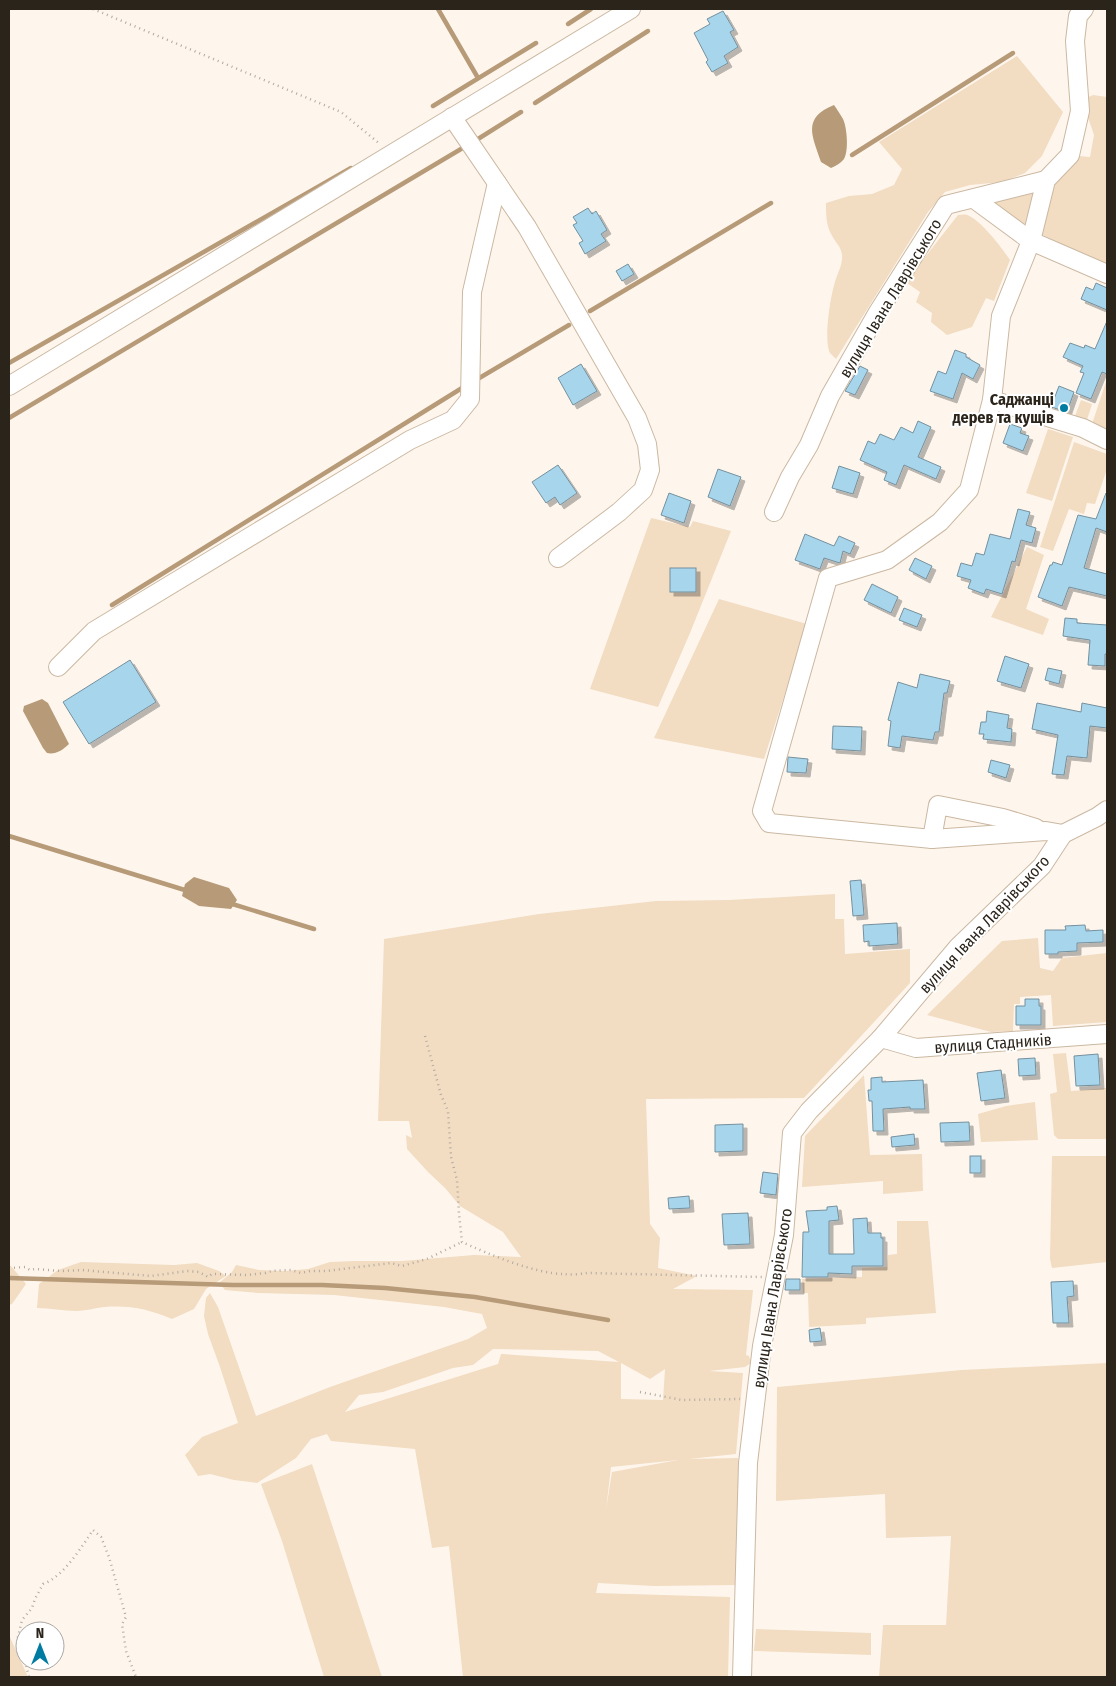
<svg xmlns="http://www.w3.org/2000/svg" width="1116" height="1686" font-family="'Fira Sans Condensed',sans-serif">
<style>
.green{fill:#f2dcc2;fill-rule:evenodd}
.water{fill:#b79a77}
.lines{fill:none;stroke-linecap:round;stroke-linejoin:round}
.stream{stroke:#b79a77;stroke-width:4.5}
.building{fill:#a6d5ec;stroke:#75909d;filter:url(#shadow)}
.minor-casing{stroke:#cbb8a2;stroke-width:20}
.path{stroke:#b1aaa1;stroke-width:2.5;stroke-dasharray:1 4;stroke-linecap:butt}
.minor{stroke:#fff;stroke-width:18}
.poi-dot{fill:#007ba2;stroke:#fff;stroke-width:2}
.labels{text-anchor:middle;stroke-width:4;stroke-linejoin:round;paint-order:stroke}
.street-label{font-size:16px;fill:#2b241b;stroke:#fff}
.poi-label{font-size:16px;font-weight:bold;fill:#2b241b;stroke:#fff;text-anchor:end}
</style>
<defs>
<filter id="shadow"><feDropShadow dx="4" dy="4" stdDeviation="0" flood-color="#0004"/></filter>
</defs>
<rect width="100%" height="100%" fill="#fef6ed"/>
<g class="green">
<path d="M1017,56L1063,112L1042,156L1025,173L1002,182L970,185L945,192L928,212L836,359C834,357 832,355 830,353C823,340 831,290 837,276C838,272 840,269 841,265C845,249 838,247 831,234C826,224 826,214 826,203L849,196L872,194L894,185L902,169L879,142Z"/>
<path d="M1093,95L1107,97V266L1039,233L1024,235L989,203L1045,185L1067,172L1079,156L1090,157L1094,135L1082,100Z"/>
<path d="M958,215C961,215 964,214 967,215C981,220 1002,248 1010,260L994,301L986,298L972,327L947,335L931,322L932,313L916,302L920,292L907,283L922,261Z"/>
<path d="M1107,379V429L1092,424Z"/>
<path d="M1081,400L1092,404L1086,423L1074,419Z"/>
<path d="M1048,429L1073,437L1052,501L1026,493Z"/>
<path d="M1074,442L1107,454V469L1095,504L1087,503L1084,514L1069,509L1053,551L1040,547Z"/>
<path d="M651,518L690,527L693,521L731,531L690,633L658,707L590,689Z"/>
<path d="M1027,547L1044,555L1026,609L1049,619L1043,635L991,617Z"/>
<path d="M719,599L807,624L764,759L654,738Z"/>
<path d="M835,894V919H844L845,954L910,949V983L804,1098L646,1099L650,1224L660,1238L658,1268L697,1276L673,1289L753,1290L746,1355L749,1356L751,1363L745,1367L709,1371L743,1373L736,1454L689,1459L738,1458V1585L654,1586L598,1583L596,1593L730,1597L728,1677H463L449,1546L432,1548L415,1449L331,1441L327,1434L311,1439L296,1458L257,1483L234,1480L210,1474L198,1476L185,1455L202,1437L238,1423L220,1367L208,1334L204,1316L206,1298L210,1293L218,1307L256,1416L330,1387L468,1339L487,1328L482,1314L444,1307L334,1295L258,1293L225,1290L219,1283L232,1272L236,1265L259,1270L284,1271L308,1269L330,1262L354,1261H402L474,1255L521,1257L503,1232L460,1206L445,1188L428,1172L407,1149L406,1135L412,1138L409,1121H378L384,939L539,914L656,901L729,900ZM493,1349L598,1351L619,1362L501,1354L498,1364L345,1412L359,1395L383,1392L453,1368L473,1365ZM621,1363L650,1379L665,1369L663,1400L621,1399ZM678,1460L612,1472L606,1510L611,1467Z"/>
<path d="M1038,938L1040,968L1053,971L1062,958L1107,953V1022L1053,1026L1051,995L1020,997V1004H1014L1013,1031L991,1032L927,1015L1002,941Z"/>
<path d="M1066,1053L1071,1091L1107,1088V1139H1058L1054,1135L1050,1094L1057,1092L1053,1054Z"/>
<path d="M864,1075L870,1155L922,1154L923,1191L883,1194V1181L802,1187L805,1136Z"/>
<path d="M1035,1102L1038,1140L981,1142L978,1114L1006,1106Z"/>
<path d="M1052,1156H1107V1262L1052,1268L1050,1259Z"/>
<path d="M897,1221H928L936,1313L866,1318V1324L809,1327L808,1293H803L802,1279L862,1277V1268L887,1267L888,1255L897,1254Z"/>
<path d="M81,1262L174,1265L197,1263L219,1271L226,1276L206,1289L194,1309L172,1319C148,1309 130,1305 104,1307C95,1308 85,1311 76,1311C63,1311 50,1308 37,1308L39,1284L58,1270Z"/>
<path d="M9,1266H11L26,1284L12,1304L9,1305Z"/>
<path d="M1107,1363V1677H879L883,1625H946L951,1536L886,1538L885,1494L776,1501L777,1387L962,1370Z"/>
<path d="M312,1464L382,1677H324L282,1541L261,1484Z"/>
<path d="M756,1629L871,1633V1655L754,1651Z"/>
<path d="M9,1635L28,1677H9Z"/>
</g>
<g class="water">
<path d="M834,105C837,109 840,114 843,119C847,127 849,151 844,159C841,163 836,166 831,168L821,162C812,135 802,118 834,105Z"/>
<path d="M42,699L48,703L69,744C63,750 55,755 47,753L43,748L23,711L24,706Z"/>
<path d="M194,877L229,888L237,900L231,909L199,906L182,896L185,884Z"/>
</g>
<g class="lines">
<g class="stream">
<path d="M438,9L478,78"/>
<path d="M568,24L591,9"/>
<path d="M535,103L648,31"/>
<path d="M433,106L536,43"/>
<path d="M478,139L521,112"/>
<path d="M852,155L1013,53"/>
<path d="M590,311L771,203"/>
<path d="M9,363L351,168"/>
<path d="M476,380L569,325"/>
<path d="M9,418L461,149"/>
<path d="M112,605L462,388"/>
<path d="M9,836L188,891"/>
<path d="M229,903L314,929"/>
<path d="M9,1278L233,1285H322L385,1288L475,1297L608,1320"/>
</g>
</g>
<g class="building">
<path d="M723,11L734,30L730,32L738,47L724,56L728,63L712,72L706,62L708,60L694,33L710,24L707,19Z"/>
<path d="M588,208L592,214L596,211L607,230L601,234L606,241L585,254L579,243L583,241L573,225L577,223L573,217Z"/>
<path d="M628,264L634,274L622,281L616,271Z"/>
<path d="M1096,283L1107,288V310L1081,299L1086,287L1093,290Z"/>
<path d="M1107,321V374L1102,372L1091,399L1076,393L1084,373L1080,372L1083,366L1063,357L1070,343L1084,348L1085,345L1095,349Z"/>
<path d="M955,350L966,354V357L980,365L973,379L962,373L953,399L930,391L938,371L946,374Z"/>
<path d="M581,364L597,391L573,405L558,378Z"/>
<path d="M860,366L868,370L855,395L845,391Z"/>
<path d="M1059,386L1074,392L1067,412L1051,407Z"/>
<path d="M918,421L931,427L918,457L941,467L936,479L904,465L896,485L884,480L887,472L860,460L868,441L875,444L880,434L894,440L901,427L913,433Z"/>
<path d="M1010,424L1022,428L1020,433L1029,436L1023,451L1003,443Z"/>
<path d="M558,465L577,493L560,505L555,497L546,503L532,482Z"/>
<path d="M839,466L860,473L853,494L832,488Z"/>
<path d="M718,469L741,477L730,506L708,497Z"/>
<path d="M669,493L691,501L684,523L661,515Z"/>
<path d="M1106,493H1107V532L1096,528L1084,568L1107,574V596L1069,587L1062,606L1038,597L1050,565H1052L1053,562L1062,565L1078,515L1096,519Z"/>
<path d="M1018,509L1030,512L1026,525L1036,528L1032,543L1021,540L1015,562L1012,561L1002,594L986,589L984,594L968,588L971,580L957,576L961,563L972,566L976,553L984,555L990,534L1010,539Z"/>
<path d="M805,534L834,546L839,536L855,543L850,554L843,551L840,563L824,558L820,569L795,560Z"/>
<path d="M915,558L932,566L926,579L909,570Z"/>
<rect x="670" y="568" width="26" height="24"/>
<path d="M872,584L898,597L891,613L864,600Z"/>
<path d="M904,608L922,615L917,627L899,620Z"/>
<path d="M1065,618L1077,619V623L1107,625V654H1105V666L1088,665L1090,640L1063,636Z"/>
<path d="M1005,656L1029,664L1021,688L997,681Z"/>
<path d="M130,660L156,702L89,744L63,702Z"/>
<path d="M1048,668L1062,671L1059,684L1045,680Z"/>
<path d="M920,674L950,681L947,693H944L939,732H935L933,740L902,736L900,748L888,746L891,721L888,720L898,682L917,688Z"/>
<path d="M1037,703L1081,712L1082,703L1107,708V728L1090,726L1087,758L1067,756L1064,775L1052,774L1058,735L1032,729Z"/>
<path d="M987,711L1009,715L1007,728L1012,729L1011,742L983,739L984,734H979L981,722H986Z"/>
<path d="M833,726L862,727L861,751L832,749Z"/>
<path d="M788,757L808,759L806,773L787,772Z"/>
<path d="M991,760L1010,765L1006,778L988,772Z"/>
<path d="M861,880L864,915L853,916L850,881Z"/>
<path d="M897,923L898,944L869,946V941L864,942L863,925Z"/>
<path d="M1085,925L1086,931L1103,930V942L1077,943V951L1058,952V954H1045V930H1066L1065,926Z"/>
<path d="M1025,999H1039V1006H1041V1025H1016V1006H1025Z"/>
<path d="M1098,1054L1100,1085L1076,1086L1074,1056Z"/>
<path d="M1035,1058L1036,1075L1019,1076L1018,1059Z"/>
<path d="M1001,1070L1005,1098L981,1101L977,1073Z"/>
<path d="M882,1077V1082L923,1080L925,1109H910V1107L883,1109L884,1131H873L872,1101H869L868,1090H871V1078Z"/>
<path d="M969,1122L970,1141L941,1142L940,1123Z"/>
<path d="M743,1124V1151L715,1152V1125Z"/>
<path d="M914,1134L915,1145L892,1147L891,1137Z"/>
<rect x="970" y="1156" width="11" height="17"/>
<path d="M763,1172L778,1174L776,1195L760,1193Z"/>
<path d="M689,1196L690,1208L669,1209L668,1198Z"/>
<path d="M837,1206L839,1220L829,1221V1254H854L853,1219L867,1218L868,1233H881V1238H883V1266H852V1274L828,1273V1277H802L803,1232H809L806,1211L827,1210V1207Z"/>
<path d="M748,1213L750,1244L724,1245L722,1214Z"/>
<path d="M786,1279H800V1290H785Z"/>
<path d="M1073,1281L1074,1296L1067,1297L1069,1323H1053L1051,1282Z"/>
<path d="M820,1328L822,1341L810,1342L809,1330Z"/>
</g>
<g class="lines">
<g class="minor-casing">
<g id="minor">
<path d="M1084,9L1078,16L1075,41L1080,111L1070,155L1046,180L1031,241L1001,316L992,400L1083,428L1107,440"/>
<path d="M452,117L527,227L637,418L647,444L650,470L643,490L619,512L558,558"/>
<path d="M974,199L1031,241L1107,274"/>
<path d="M9,386L631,9"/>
<path d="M992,400L969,490L940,522L887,560L828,578L762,811L769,823L932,839L1046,831L1063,834"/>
<path d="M774,512L790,477L809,445L830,396L878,312L946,205L1046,180"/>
<path d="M58,667L94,631L410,440L453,420L470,399L472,292L497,183"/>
<path d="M932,839L938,805L1003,818L1036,828"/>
<path d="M881,1038L916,1048L1107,1034"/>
<path d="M742,1677L748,1463L762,1346L784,1235L792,1133L809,1111L881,1038L958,947L1042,866L1063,834L1097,817L1107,810"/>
</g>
</g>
<g class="path">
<path d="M93,9L341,112L380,144"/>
<path d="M425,1036L441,1095L448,1111L451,1157L457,1180L459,1214L462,1242C488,1254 536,1274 564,1274C571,1275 580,1274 587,1273L762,1277"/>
<path d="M9,1268L25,1267L30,1270L35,1269L61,1271L82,1270L151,1276L187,1271L199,1272L208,1277L212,1274L247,1275L265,1273L272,1271L291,1270L301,1273L310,1271H326L391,1263L402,1266L427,1259L462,1242"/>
<path d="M640,1392L682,1400L740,1399"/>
<path d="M25,1661L22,1643L18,1637L22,1620L32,1608L35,1599L43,1584C63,1577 81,1548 93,1530L101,1537L109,1557L126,1617L122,1624L126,1651L136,1677"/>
<path d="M25,1661L29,1677"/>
</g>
<use href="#minor" class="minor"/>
</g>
<circle class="poi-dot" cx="1064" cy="408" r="5"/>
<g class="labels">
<g class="street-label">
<text transform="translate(890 298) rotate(-59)" y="6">вулиця Івана Лаврівського</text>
<text transform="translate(984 924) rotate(-47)" y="6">вулиця Івана Лаврівського</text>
<text transform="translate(993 1043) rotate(-4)" y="6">вулиця Стадників</text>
<text transform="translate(772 1298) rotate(-81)" y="6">вулиця Івана Лаврівського</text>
</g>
<g class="poi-label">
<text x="1054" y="405">Саджанці<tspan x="1054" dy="18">дерев та кущів</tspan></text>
</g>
</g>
<rect width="1116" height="1686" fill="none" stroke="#2b241b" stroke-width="20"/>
<g transform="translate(40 1646)"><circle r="24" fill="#ffffff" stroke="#aaa7a4"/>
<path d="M0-4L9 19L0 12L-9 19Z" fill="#007ba2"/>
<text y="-8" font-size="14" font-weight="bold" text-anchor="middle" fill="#2b241b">N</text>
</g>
</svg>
